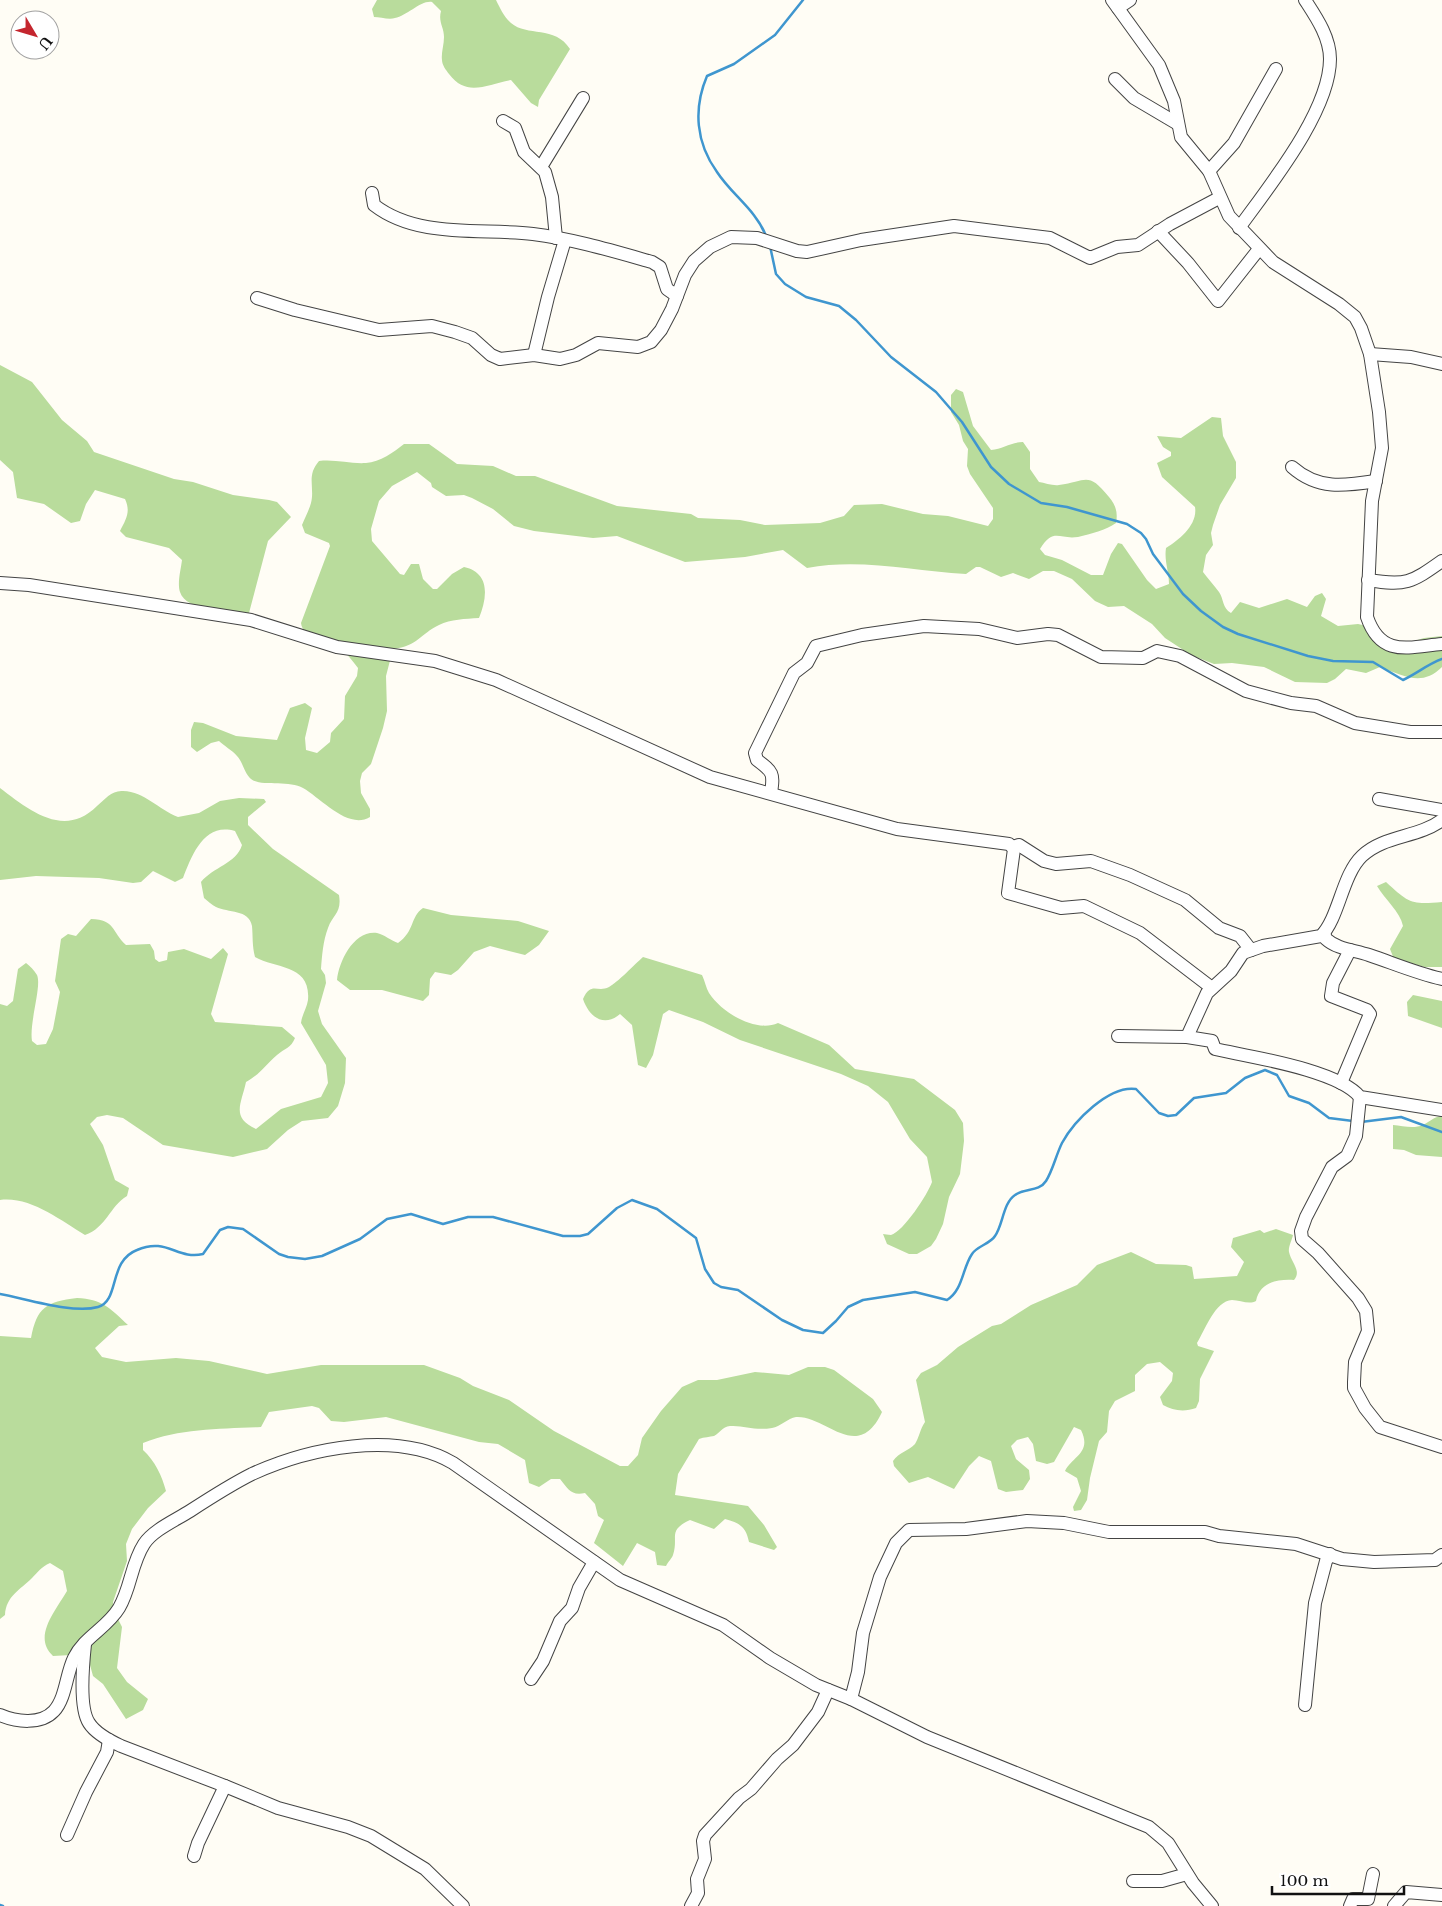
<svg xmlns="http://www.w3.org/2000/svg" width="1442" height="1906" font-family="'Libre Baskerville',serif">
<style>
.forest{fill:#b9dc9c}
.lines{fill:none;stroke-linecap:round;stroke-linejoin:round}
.stream{stroke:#3f96cf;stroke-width:2.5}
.minor-casing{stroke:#444;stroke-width:14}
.minor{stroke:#fff;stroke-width:12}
</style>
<rect width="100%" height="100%" fill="#fffdf5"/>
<g class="forest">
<path d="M377,0H496C500,8 504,17 511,23C527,37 555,25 570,49L539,100L538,107L531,103L511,80C487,84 467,98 449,74C446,70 442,65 442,60C441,53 444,45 444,37C444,27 438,22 441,11L432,2C421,0 407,16 395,18C389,20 380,17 374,17L372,9Z"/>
<path d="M0,365L32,382L62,420L87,441L94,452L174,479L193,482L233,495L269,500L277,502L291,517L268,541L249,613C231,611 186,612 180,592C177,583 181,569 182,560L169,548L126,537L120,531C126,519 131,512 125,499L95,490L86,504L80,521L71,523L44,504L17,498L13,472L0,460Z"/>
<path d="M956,389L963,392L973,426L991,450C1003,449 1011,442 1023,442L1030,452V469L1039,482C1045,483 1053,486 1059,485C1087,481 1088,471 1109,497C1116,505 1118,513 1116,523C1106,530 1091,534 1078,537C1059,540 1054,527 1040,549L1045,555L1062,560L1091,575H1103L1111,554L1118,543L1122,544L1147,580L1156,589L1169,584C1169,571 1164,561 1166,548C1179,540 1198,525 1195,507L1162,477L1157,463L1171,456V452L1163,447L1157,436L1181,438L1212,417L1221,418L1223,436L1236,462V478L1220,505L1213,525L1211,533L1213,545L1206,555L1203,572C1208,579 1214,585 1219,592C1224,599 1222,608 1231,613L1240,602L1259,608L1287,599L1307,607L1315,596L1322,593L1326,599L1321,616L1338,626L1358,624L1376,628L1395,642L1414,641L1424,638L1442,636V667C1422,687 1404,676 1380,667L1366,673L1346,669L1335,679L1327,683L1295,682L1264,667L1232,663L1214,664L1191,655L1165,638L1152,624L1124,606L1108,607L1095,601L1072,579L1054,571H1043L1029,579L1013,573L1001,577L980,567H976L966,574C912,571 861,558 807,568L783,550L745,557L685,562L617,536L593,538L534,531L514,526L493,509L472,498L464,495L446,496L432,487L431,483L417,472L392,486L379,501L371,529L372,541L400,574L404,575L411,564H419L423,579L433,589H437L452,574L464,567C491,573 487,598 479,618C465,619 451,619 439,625C420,634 418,646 393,649L386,676L387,711L383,728L371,764L362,773L360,781L361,793L370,809V817C348,830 322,799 303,788C289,780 260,787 251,779C244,773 243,762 237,756C232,750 224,746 219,741L211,743L197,752L191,747V730L194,722L203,723L236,736L277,740L290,708L305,703L312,708L305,738L306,750L317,753L330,742L331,733L344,719L345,696L357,676L358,668C351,659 343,648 333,642C322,637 303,638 301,623L330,546L329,543L305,533L302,525C305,518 309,510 311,503C315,487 306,476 319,461C335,459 350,464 366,463C380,462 394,452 404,444H429L457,464L493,466L516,476H535L617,506L691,514L698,518L740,520L765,525L820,523L844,516L854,505L882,504L923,514L948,516L988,526L993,519V508L970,474L967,466L968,449L963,441L959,425L951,412V395Z"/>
<path d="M0,788C29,810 64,839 97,806C105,799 112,790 123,791C145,792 158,809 178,817L199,813L220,801L239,798L264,799L266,802L248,817V825L273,849L339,895C342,913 333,914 328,928C323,941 322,956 321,969L325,975L326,983L318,1011L322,1024L346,1058L345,1083L338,1106L328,1118L302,1121L288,1130L267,1149L233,1157L163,1145L123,1118L107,1115L97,1117L90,1124L103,1145L115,1180L129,1188L127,1196C110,1206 106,1228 85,1235C60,1220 30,1196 0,1200V1004L7,1006L13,1001L18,969L26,963C30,966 34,970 37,975C42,986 29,1023 32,1041L37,1045L46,1044L53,1029L60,992L55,981L61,939L68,934L76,936L91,919C116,920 111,931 126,945L150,944L154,951L155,959L159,962L167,960L168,952L184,949L211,959L223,948L228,954L211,1014L215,1022L282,1027L295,1038C291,1048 285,1048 277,1055C264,1066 263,1072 246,1082C241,1105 231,1117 256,1129L281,1109L321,1097L328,1083L326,1065L301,1023C302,1014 307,1008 308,1000C311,964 276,969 255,957C252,945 253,937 252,926C249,909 228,913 216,907C212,905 208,901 204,898L201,882C213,867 236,864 242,845L235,831C204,822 192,855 183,878L175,882L153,871L141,882L133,883L99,878L36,876L0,880Z"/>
<path d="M1386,882C1409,903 1411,905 1442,902V967H1425L1394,959L1390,949L1403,926C1400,911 1385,900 1377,886Z"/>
<path d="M423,908L451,915L518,921L549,931L539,945L525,955L490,946L474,952L458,970L451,975L435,972L430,979L429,995L423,1001L382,990H350L337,980C339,961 354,930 377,933C383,934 392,941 398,943C415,931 410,917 423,908Z"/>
<path d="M643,957L702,975C705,981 706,988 709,993C722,1013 756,1033 778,1023L829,1045L855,1069L914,1079L955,1110L963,1123L964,1141L960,1174L949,1197L943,1224L936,1239L931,1246L917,1254H909L887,1244L883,1234C885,1234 888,1235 891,1235C903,1232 928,1194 932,1182L927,1157L910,1139L888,1102L868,1086L841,1074L740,1040L703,1022L669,1010L663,1014L653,1055L646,1068L638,1065L632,1025L620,1014C604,1028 589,1017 583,999C591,981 597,993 609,987C617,983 635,964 643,957Z"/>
<path d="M1413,995L1442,1001V1028L1408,1016L1407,1002Z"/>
<path d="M1442,1116V1157L1416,1155L1404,1150L1393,1149V1125C1403,1126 1414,1129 1423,1125C1431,1121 1433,1117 1442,1116Z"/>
<path d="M1276,1229L1293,1235C1292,1240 1288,1247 1289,1252C1291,1262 1302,1271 1294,1280C1277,1279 1260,1282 1256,1301C1249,1305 1240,1300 1232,1300C1215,1301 1205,1330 1197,1343L1198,1346L1214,1351L1200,1379L1199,1401L1196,1408C1185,1412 1173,1411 1163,1405L1160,1397L1172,1381L1173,1373L1160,1362L1147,1364L1135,1375V1391L1115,1401L1109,1411L1107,1432L1099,1441L1090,1478L1087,1500L1081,1510L1074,1511L1073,1507L1081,1491L1077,1478L1065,1471C1073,1456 1092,1453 1081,1430L1074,1427L1054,1462L1047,1464L1036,1461L1033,1444L1028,1437L1017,1440L1011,1446L1016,1459L1029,1470L1030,1479L1023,1490L1006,1492L998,1489L991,1461L979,1456L969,1466L954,1489L928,1477L909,1483L894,1466L893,1461C899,1452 909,1451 915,1444C919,1438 920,1429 925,1422L916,1380L921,1373L937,1365L958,1347L992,1326L1001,1324L1031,1305L1077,1285L1097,1265L1131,1252L1156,1264L1186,1265L1192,1267L1194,1279L1237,1276L1244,1262L1231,1247L1233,1238L1260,1230L1264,1233Z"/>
<path d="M77,1298C102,1299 110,1308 128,1325L119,1326L95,1348L102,1357L126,1362L176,1358L209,1361L267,1374L321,1365H424L460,1378L473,1386L509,1400L554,1431L620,1466H628L638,1455L642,1438L661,1411L682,1387L698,1380H717L755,1372L789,1375L808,1367H825L834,1370L873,1399L882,1412C858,1464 826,1415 796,1417C788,1418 780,1427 772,1428C754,1431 744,1425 730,1426C722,1427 720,1433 714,1436C710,1437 704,1437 699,1439L678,1474L675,1495L748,1506L764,1525L777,1547L774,1550L749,1542C746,1527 740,1523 725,1519L714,1529L690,1520C667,1531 679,1536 673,1555C672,1558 668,1562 666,1566L657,1565L655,1552L637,1543L623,1566L594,1543L604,1520L598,1516L595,1504L585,1493C571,1496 568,1489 560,1479H551L539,1487L529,1483L525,1460L498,1444L479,1442L386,1417L344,1422L331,1421L319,1408L312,1406L269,1412L261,1427C220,1429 181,1428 143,1443V1450C155,1461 162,1476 166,1491L148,1508L132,1529L126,1544L127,1561L113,1602V1609L122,1627L117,1668L127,1682L148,1699L143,1710L126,1719L103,1684L93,1676L90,1665L71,1655L53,1656C32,1637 56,1610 67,1591L63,1571L50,1563C41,1567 38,1572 32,1578C20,1590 6,1596 5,1615L0,1619V1336L31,1338C37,1307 46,1302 77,1298Z"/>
</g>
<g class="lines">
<g class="stream">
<path d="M766,236C756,210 732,195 717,172C696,143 693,109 707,76L734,64L775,35L803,0"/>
<path d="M770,246L776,274L785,284L806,297L839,306L856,320L891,357L936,392L962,422L991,467L1009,484L1041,503L1067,507L1127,524L1141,533L1146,539L1153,554L1183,594L1201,611L1223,627L1238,634L1308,656L1333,661L1373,662L1403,680C1416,674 1428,664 1442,659"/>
<path d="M1361,1122L1401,1117L1442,1132"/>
<path d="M0,1294C27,1299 73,1314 98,1307C120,1301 108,1261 137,1250C167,1237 177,1260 203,1254L220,1230L228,1227L243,1229L279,1254L288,1257L305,1259L322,1256L360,1239L387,1219L411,1214L443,1224L468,1217H493L563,1236H580L588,1234L617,1208L632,1200L657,1209L696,1238L705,1269L714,1283L721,1287L738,1290L782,1320L803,1330L823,1333L836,1321L848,1307L863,1300L915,1292L947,1300C963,1290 962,1269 972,1254C977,1246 990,1244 995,1236C1003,1225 1003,1203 1015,1195C1025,1188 1039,1192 1046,1181C1053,1170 1056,1155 1062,1143C1074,1121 1109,1085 1136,1089L1159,1113L1168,1116L1176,1115L1194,1098L1226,1093L1245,1078L1265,1070L1277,1075L1289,1096L1309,1103L1329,1118L1353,1121"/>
<path d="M0,1905L3,1906"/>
</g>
<g class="minor-casing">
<g id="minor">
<path d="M1112,0L1159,65L1174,101L1181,137L1209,171L1229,216L1273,262L1339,304L1355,317L1361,328L1370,354L1379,412L1382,448L1372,501L1367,617C1381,658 1409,647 1442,644"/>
<path d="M1118,8L1130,0"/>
<path d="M1115,79L1134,98L1178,124"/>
<path d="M503,121L515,128L524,152L545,172L552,197L556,238"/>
<path d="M541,167L583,98"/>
<path d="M1209,171L1234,143L1276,69"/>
<path d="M372,193L374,205C418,239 481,228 533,234C573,239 613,251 652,262L660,267L667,289L677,296"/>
<path d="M1239,228C1270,185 1330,111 1330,59C1330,37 1316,17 1305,0"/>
<path d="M1158,231L1188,263L1218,301L1259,249"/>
<path d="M257,298L295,310L379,330L432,326L455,332L472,338L491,355L500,359L534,355L560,359L576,355L598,343L638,347L651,342L661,330L672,309L685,275L694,261L710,247L731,237L757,238L797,251L807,252L861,240L954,226L1050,238L1090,258L1117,247L1138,245L1170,224L1219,198"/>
<path d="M1370,354L1411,357L1442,364"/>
<path d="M534,355L548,297L565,240"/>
<path d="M1292,467C1318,490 1344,486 1376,481"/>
<path d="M1368,580C1406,586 1411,583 1442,561"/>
<path d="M0,583L29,585L251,620L337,647L435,661L496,680L710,777L897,829L1009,844L1014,849L1008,893L1061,908L1084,906L1140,933L1212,988"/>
<path d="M771,793C774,773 773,772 757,760L755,753L794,673L807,663L816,646L862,635L924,626L979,629L1017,638L1048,634L1058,635L1101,657L1143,658L1157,651L1180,656L1246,691L1291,703L1316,706L1355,723L1410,732H1442"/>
<path d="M1379,799L1442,810"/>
<path d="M1013,847L1019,845L1044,861L1056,864L1091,861L1130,875L1185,900L1219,928L1240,936L1251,950"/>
<path d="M1324,933L1326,939C1337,949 1354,950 1369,955C1393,963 1416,973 1442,979"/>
<path d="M1118,1036L1187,1037L1212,1041L1215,1049C1251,1057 1338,1070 1360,1097L1442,1110"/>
<path d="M1187,1037L1207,993L1231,971L1243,953L1263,946L1321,936C1339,918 1342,875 1362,856C1384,835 1418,838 1442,820"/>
<path d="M1341,1083L1370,1014L1367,1010L1331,996L1333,983L1350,950"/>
<path d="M1360,1097L1356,1136L1347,1156L1332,1167L1306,1217L1301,1231L1302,1239L1318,1253L1358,1298L1366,1311L1368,1331L1355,1362L1354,1382V1388L1365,1408L1380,1427L1442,1447"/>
<path d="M85,1644C83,1663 79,1708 89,1723C96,1734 110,1741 121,1746L225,1786L198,1843L194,1856"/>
<path d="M531,1679L543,1661L560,1621L572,1608L579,1588L594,1562"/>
<path d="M851,1699L858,1672L863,1633L880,1577L896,1543L909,1530L966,1529L1027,1521L1064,1523L1109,1532H1205L1219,1536L1296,1544L1342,1559L1374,1562L1435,1560L1442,1555"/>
<path d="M1305,1705L1315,1603L1326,1561L1330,1554"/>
<path d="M0,1715C16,1722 41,1725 54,1711C66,1698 66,1674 74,1658C84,1637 107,1628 119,1608C131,1588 131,1564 144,1544C153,1530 176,1520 190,1511C210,1498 230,1485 252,1474C309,1448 396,1430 453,1463L620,1580L723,1625L770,1658L816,1685L851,1699L927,1737L1149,1827L1168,1843L1193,1883L1212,1906"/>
<path d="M225,1786L278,1808L348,1827L371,1836L425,1869L463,1906"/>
<path d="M67,1835L86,1792L107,1752L109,1740"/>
<path d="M1133,1881H1162L1187,1874"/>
<path d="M691,1906L698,1893L697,1879L705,1859L703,1841L705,1835L739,1798L751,1789L777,1759L793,1745L818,1712L828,1690"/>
<path d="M1350,1906L1353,1899H1368L1373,1874"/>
<path d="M1394,1906L1406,1892L1442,1895"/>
</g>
</g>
<use href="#minor" class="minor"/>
</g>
<g transform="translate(35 35) rotate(128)"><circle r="24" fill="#ffffff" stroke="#a0a0a0"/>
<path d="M0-4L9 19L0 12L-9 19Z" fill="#c4262e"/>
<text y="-8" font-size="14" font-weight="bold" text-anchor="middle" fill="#111111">U</text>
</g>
<path d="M1272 1886v8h132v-8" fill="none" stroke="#111111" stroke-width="2.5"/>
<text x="1280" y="1886" font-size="15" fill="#111111" stroke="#ffffff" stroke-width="4" paint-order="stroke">100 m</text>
</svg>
